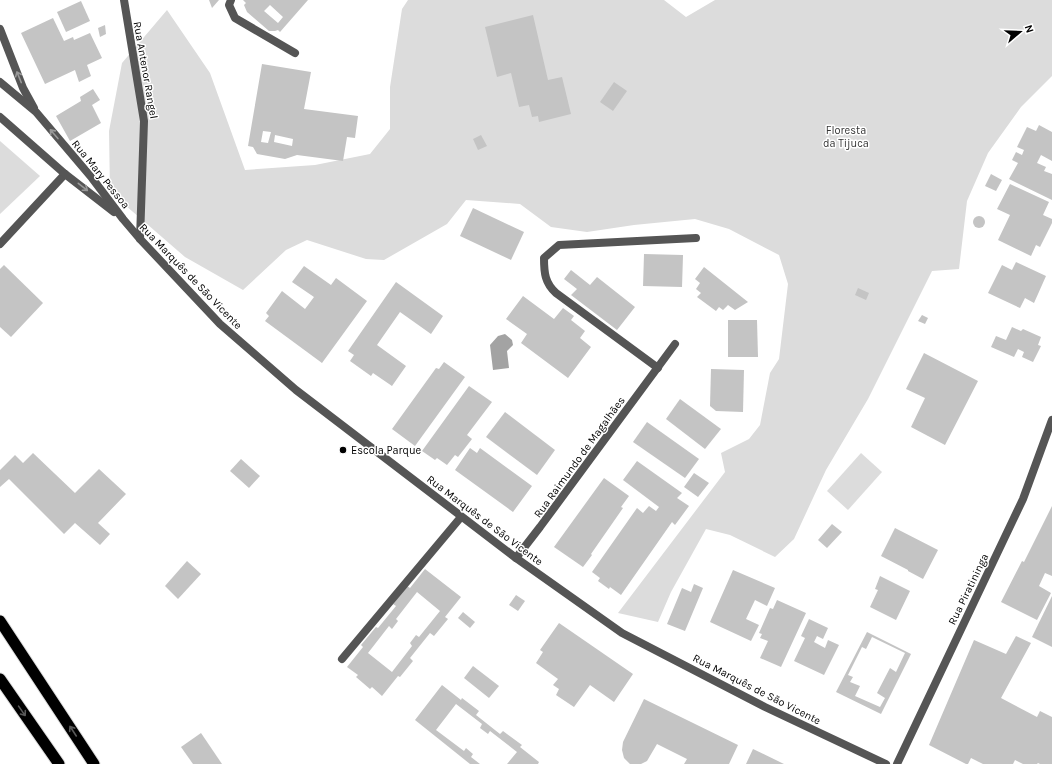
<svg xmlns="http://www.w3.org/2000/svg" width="1052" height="764" font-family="Karla,sans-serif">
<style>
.green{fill:#dcdcdc}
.water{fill:#a3a3a3}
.building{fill:#c4c4c4;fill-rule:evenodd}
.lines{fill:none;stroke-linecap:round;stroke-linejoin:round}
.trunk-casing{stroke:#dbdbdb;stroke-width:13}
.minor{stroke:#555;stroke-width:8}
.tertiary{stroke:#555;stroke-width:8}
.trunk{stroke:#000;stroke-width:11}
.oneway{stroke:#999}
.oneway2{stroke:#595959}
.poi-dot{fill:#000;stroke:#fff;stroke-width:1.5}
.labels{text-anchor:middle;stroke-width:3;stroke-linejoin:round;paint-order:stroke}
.street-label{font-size:11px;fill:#000;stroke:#fff}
.park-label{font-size:11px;fill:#333;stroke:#fff}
.poi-label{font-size:11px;fill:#000;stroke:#fff;text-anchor:start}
</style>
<rect width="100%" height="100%" fill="#fff"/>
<g class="green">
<path d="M408,0H664L686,17L715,0H1052V76L1021,107L988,153L967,201L959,269L932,271L868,399L826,470L794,539L775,557L730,535L706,529L671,592L658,622L618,613L725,472L721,453L749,439L760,425L770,373L779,359L788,284L779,255L729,229L695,219L634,225L587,232L551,227L520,204L466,200L447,224L384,260L366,259L307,240L286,250L243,290L185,257L110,192L109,131L122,63L167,10L210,73L245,170L315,165L370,154L390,129V87L402,9Z"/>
<path d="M0,141L40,176L0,214Z"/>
<path d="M861,453L882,472L848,510L827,491Z"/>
</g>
<path class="water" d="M505,334L512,340L513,345L507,351L509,368L493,370L490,345L498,336Z"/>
<g class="building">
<path d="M209,0H219L212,8Z"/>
<path d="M243,0H308L280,32L278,30L275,31H269L247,12L244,5L246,3ZM270,5L283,17L278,23L264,11Z"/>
<path d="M81,1L90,21L66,32L57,12Z"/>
<path d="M533,15L548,80L562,77L571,114L539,122L538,116L532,117L529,105L519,107L511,73L497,77L485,27Z"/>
<path d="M53,18L64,41L73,37L74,40L90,33L102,58L87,65L91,76L79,82L75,70L45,84L21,33Z"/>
<path d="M105,25L106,34L100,37L98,28Z"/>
<path d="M262,64L311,72L304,109L358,116L355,138L347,137L343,161L297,155L285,159L257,154L253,147L248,146ZM263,131L271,132L268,143L261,142ZM275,135L293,139L292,146L274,142Z"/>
<path d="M614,82L627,91L613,111L600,102Z"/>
<path d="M93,89L100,100L92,105L101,123L70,141L56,116L81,101L80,97Z"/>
<path d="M1039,125L1052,132V161L1041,155L1037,163L1046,167L1044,171L1052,174V200L1009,179L1018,163L1012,160L1016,152L1022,155L1024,150L1017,147L1027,127L1036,131Z"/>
<path d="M481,135L487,146L478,150L473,139Z"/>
<path d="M991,174L1002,180L996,191L985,186Z"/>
<path d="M1010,184L1049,202L1043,215L1052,219V223L1040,247L1036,245L1031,256L998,240L1010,215L997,209Z"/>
<path d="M473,208L524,232L511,260L460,236Z"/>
<circle cx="979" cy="222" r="6"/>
<path d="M644,254L683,255L682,287L643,286Z"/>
<path d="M1016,262L1046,276L1034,303L1025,298L1020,308L988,293L1002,265L1012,270Z"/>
<path d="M4,265L43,303L11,337L0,327V269Z"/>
<path d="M304,266L331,285L336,278L367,301L322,363L265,321L269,316L266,313L282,291L305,309L314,297L292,282Z"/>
<path d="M704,267L748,302L735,310L728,305L723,310L719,307L716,311L697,297L701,293L696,289L700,283L695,279Z"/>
<path d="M571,270L590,285L597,277L635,307L617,330L571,295L577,289L564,279Z"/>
<path d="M396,282L443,316L431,334L400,312L377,345L406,366L392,386L373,373L371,376L350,361L354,355L348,351Z"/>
<path d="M858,288L869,293L866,300L855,295Z"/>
<path d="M523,296L554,319L563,308L574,316L571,320L585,331L580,338L591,347L568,378L521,343L527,334L506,319Z"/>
<path d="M922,315L928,318L925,324L918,321Z"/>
<path d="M728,320H757L758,357H728Z"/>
<path d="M1012,327L1021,331L1023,329L1041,337L1038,345L1041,346L1033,362L1022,357L1024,352L1018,349L1014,357L991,347L996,336L1006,340Z"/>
<path d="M924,353L978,381L945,445L911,427L925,398L906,389Z"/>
<path d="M444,362L465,377L415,446L392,429L436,368L439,369Z"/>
<path d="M711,369L744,370L743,412L716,411L710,406Z"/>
<path d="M469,386L492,402L467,435L472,439L458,457L455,455L447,465L437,458L435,460L422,451Z"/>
<path d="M680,399L721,429L705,449L666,419Z"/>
<path d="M505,412L555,450L537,475L486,437Z"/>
<path d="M647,422L699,459L685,478L633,442Z"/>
<path d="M470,448L477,453L480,448L532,486L513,512L455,470Z"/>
<path d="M33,453L75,493L99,469L126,494L98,523L110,534L100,545L75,523L64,534L9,479L0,487V470L15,455L23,463Z"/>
<path d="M241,459L260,476L249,488L230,471Z"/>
<path d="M637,461L682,493L677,498L689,506L675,525L672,522L621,595L610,587L609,589L598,581L600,578L592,572L637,508L643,513L649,506L656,511L659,507L623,480Z"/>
<path d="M694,473L709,483L698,497L684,487Z"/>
<path d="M604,478L629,496L621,507L623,508L591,554L592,555L583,567L554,547Z"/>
<path d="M1052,506V576L1045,573L1039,586L1051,593L1037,620L1001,602L1022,561L1024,562Z"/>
<path d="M832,524L842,532L827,548L818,540Z"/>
<path d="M895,528L938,550L923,579L908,571V570L881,556Z"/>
<path d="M187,561L201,574L178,599L165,586Z"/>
<path d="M425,569L461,597L445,617L448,619L434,636L430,633L410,658L413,661L400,677L398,676L382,696L372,687L370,689L356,677L358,675L347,667L363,647L361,645L376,627L378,628L396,606L393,604L407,586L410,588ZM417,592L440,611L419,637L416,635L410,643L412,646L392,672L368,653L389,626L392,629L398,621L396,619Z"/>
<path d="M733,570L775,588L767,606L755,600L746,619L759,625L751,641L710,622Z"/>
<path d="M880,576L910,591L896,620L870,607L878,590L875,589Z"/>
<path d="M694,584L703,588L685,631L667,624L682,588L691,592Z"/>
<path d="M516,595L525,601L518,611L509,605Z"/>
<path d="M1052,596V647L1032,637Z"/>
<path d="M777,600L806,613L781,667L760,658L768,641L760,638L762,634L759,633L770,608L773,609Z"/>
<path d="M463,612L475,622L470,628L458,618Z"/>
<path d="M809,619L828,628L823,639L817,636L814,642L825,648L828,640L839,645L824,675L794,661L805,638L801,636Z"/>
<path d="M559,623L633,674L614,702L590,685L574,707L556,695L559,689L553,685L558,679L536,663L543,652L540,650Z"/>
<path d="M867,632L911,654L881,714L836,692ZM872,637L905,653L896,672L890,668L877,693L885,698L880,707L855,696L860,686L850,682L853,677L848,675L862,647L866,649Z"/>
<path d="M1016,636L1031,643L1001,698L1037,717L1040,711L1052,717V764H1040L1038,763L1037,764H1023L1015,760L1013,764H983L971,758L968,764H966L929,745L974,640L1006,654Z"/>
<path d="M473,666L499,686L489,698L464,678Z"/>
<path d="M442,685L461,700L462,698L479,711L476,715L500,734L503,731L522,745L520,747L539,762L538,764H507L517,752L490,731L488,734L480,728L482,724L456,704L436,730L464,751L466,748L473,754L471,757L480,764H470L415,720Z"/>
<path d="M644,699L738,745L729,764H684L687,759L657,744L647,761L641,764H630L624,758L622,750L623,742Z"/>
<path d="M201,733L222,764H193L181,747Z"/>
<path d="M753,749L784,764H746Z"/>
</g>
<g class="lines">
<g class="trunk-casing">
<g id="trunk">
<path d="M0,621L94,764"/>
<path d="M0,679L59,764"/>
</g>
</g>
<g class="minor">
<path d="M124,0L144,121L140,239"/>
<path d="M231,0L229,5L235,18L295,53"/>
<path d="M0,244L65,174"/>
<path d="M658,368L556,293C545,283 544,273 544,258L559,245L696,238"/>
<path d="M516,558L540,527L675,344"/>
<path d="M342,659L461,517"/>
<path d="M897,764L1023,499L1052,420"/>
</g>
<g class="tertiary">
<path d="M0,29L23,88L34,108"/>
<path d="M0,82L36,112L92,178L123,219L140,239L220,324L296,390L516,558L622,633L765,707L886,764"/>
<path d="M0,117L65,174L114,212"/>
</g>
<use href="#trunk" class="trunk"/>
</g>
<defs><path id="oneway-shaft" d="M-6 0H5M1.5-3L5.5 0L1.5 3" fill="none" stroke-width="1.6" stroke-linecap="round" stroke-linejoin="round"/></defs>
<g class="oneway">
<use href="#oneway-shaft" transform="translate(19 77) rotate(-112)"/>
<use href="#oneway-shaft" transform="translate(54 134) rotate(-131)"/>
<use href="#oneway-shaft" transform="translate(83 187) rotate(38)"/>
</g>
<g class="oneway2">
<use href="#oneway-shaft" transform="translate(22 711) rotate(55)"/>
<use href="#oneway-shaft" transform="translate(73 731) rotate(-123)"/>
</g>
<circle class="poi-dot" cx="343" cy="450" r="4"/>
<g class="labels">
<g class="street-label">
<text transform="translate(146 70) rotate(80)" y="4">Rua Antenor Rangel</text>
<text transform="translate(101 174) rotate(51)" y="4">Rua Mary Pessoa</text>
<text transform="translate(191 276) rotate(46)" y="4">Rua Marquês de São Vicente</text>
<text transform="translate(579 457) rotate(-54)" y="4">Rua Raimundo de Magalhães</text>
<text transform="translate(485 520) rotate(37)" y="4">Rua Marquês de São Vicente</text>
<text transform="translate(968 589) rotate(-64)" y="4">Rua Piratininga</text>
<text transform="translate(757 689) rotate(27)" y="4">Rua Marquês de São Vicente</text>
</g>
<g class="park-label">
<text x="846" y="134">Floresta<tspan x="846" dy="13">da Tijuca</tspan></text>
</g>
<g class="poi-label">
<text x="351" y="454">Escola Parque</text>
</g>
</g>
<g transform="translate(1020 32) rotate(71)" stroke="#ffffff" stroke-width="3" paint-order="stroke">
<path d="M0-3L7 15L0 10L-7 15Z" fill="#000000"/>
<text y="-6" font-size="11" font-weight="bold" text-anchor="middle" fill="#000000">N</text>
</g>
</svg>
